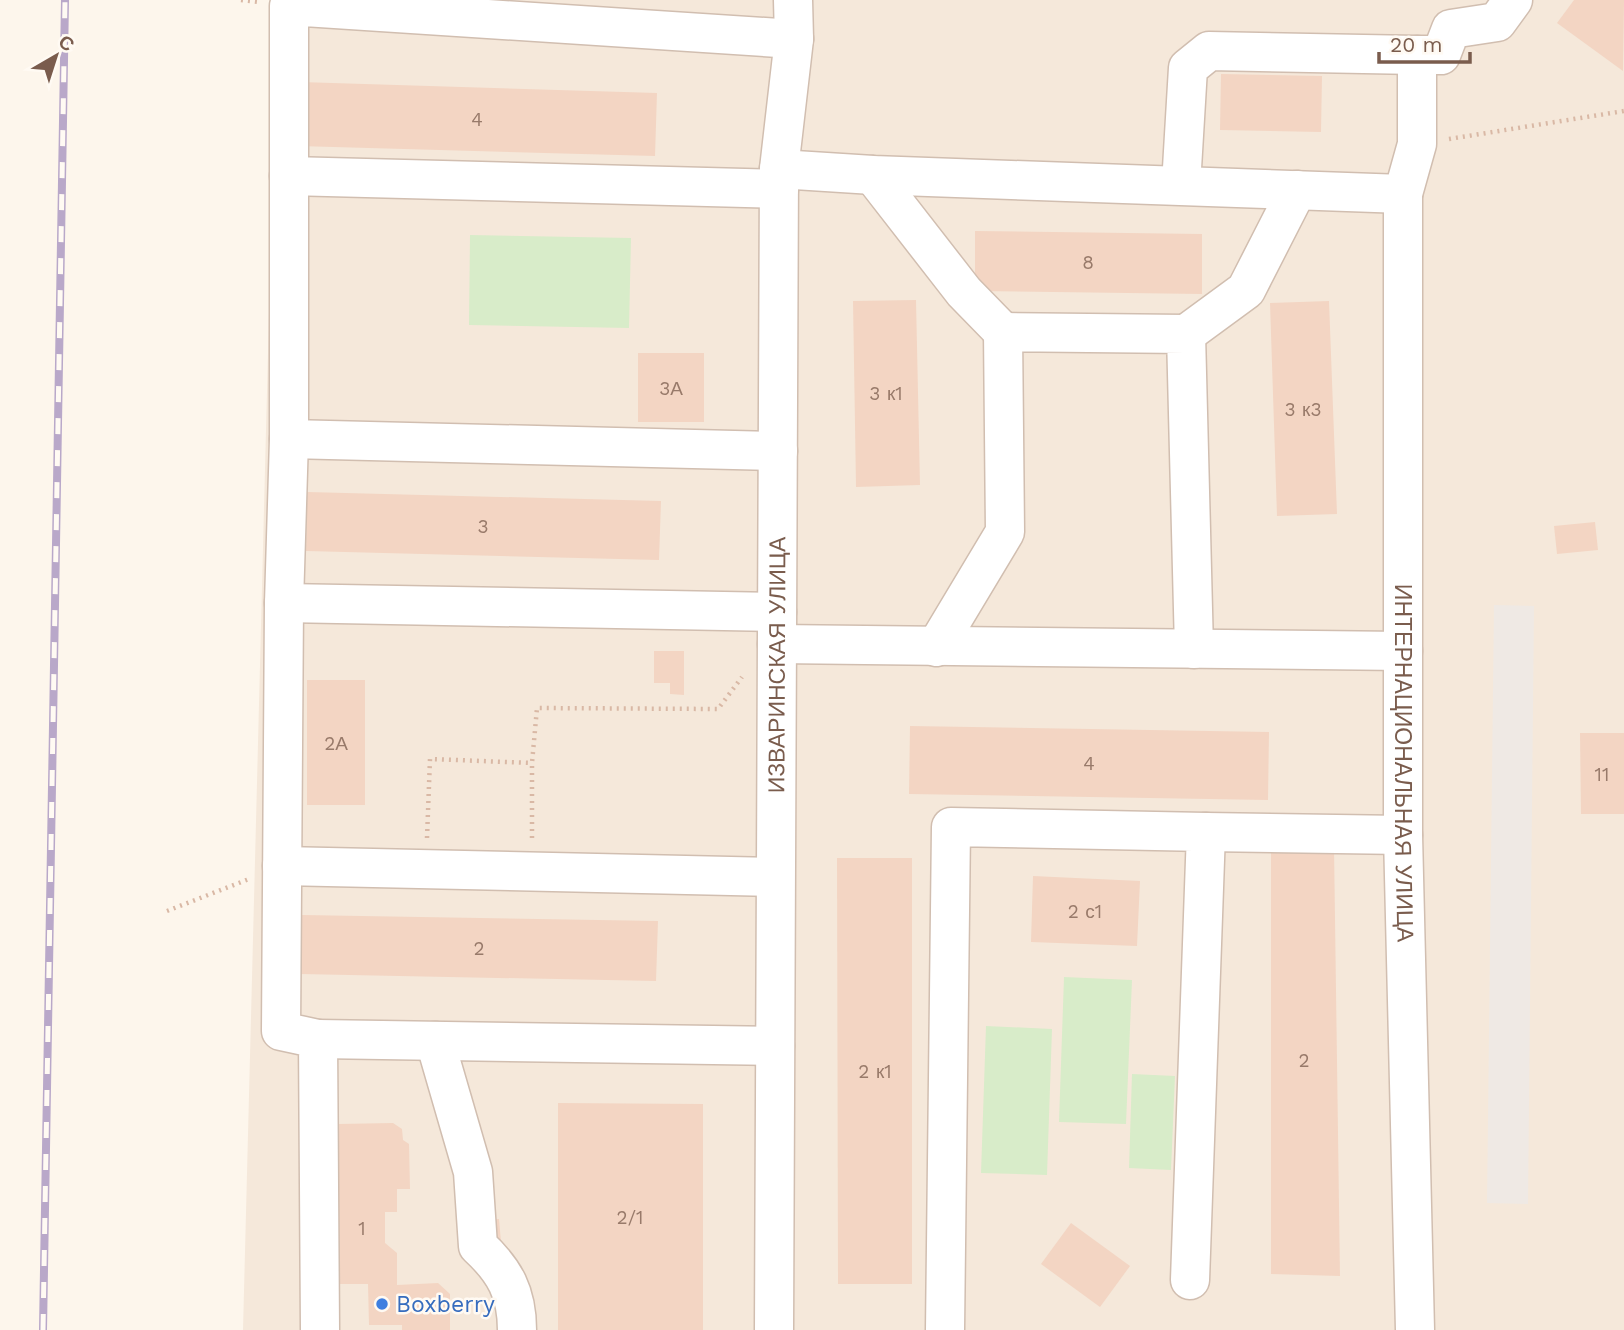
<svg xmlns="http://www.w3.org/2000/svg" width="1624" height="1330" font-family="'Work Sans',sans-serif">
<style>
.residential{fill:#f5e8da}
.industrial{fill:#efe9e4}
.green{fill:#d8ecc9}
.building{fill:#f3d5c3}
.lines{fill:none;stroke-linecap:round;stroke-linejoin:round}
.minor-casing{stroke:#d1beb0;stroke-width:41}
.path{stroke:#d9b8a5;stroke-width:4.5;stroke-dasharray:2 5;stroke-linecap:butt}
.minor{stroke:#fff;stroke-width:38}
.rail-casing{stroke:#b9a8c9;stroke-width:8}
.rail{stroke:#fffaf3;stroke-width:5;stroke-dasharray:16;stroke-linecap:butt}
.shop-dot{fill:#3f7fe0;stroke:#fffaf3;stroke-width:2.5}
.labels{text-anchor:middle;stroke-width:5;stroke-linejoin:round;paint-order:stroke}
.number-label{font-size:19px;fill:#987a6a}
.street-label{font-size:23px;fill:#7a5c4d;stroke:#fffaf3}
.shop-label{font-size:23px;fill:#366cbe;stroke:#fffaf3;text-anchor:start}
</style>
<rect width="100%" height="100%" fill="#fdf6ec"/>
<path class="residential" d="M277,0H1624V1330H243Z"/>
<path class="industrial" d="M1494,605L1534,606L1528,1204L1487,1203Z"/>
<g class="green">
<path d="M470,235L631,238L629,328L469,325Z"/>
<path d="M1064,977L1132,980L1126,1124L1059,1122Z"/>
<path d="M986,1026L1052,1029L1047,1175L981,1173Z"/>
<path d="M1132,1074L1175,1076L1171,1170L1129,1168Z"/>
</g>
<g class="building">
<path d="M1574,0H1624L1623,71L1557,23Z"/>
<path d="M1221,74L1322,76L1321,132L1220,130Z"/>
<path d="M300,82L657,93L655,156L298,146Z"/>
<path d="M975,231L1202,234V294L975,291Z"/>
<path d="M916,300L920,485L856,487L853,301Z"/>
<path d="M1329,301L1337,514L1277,516L1270,303Z"/>
<rect x="638" y="353" width="66" height="69"/>
<path d="M307,492L661,501L659,560L306,551Z"/>
<path d="M1595,522L1598,550L1557,554L1554,526Z"/>
<path d="M654,651H684V695L670,694V683H654Z"/>
<rect x="307" y="680" width="58" height="125"/>
<path d="M910,726L1269,732L1268,800L909,794Z"/>
<path d="M1580,733H1624V814H1581Z"/>
<path d="M1271,846H1334L1340,1276L1271,1274Z"/>
<path d="M837,858H912V1284H838Z"/>
<path d="M1033,876L1140,881L1137,946L1031,942Z"/>
<path d="M302,915L658,921L656,981L300,974Z"/>
<path d="M558,1103L703,1104V1330H558Z"/>
<path d="M393,1123L402,1129L403,1140L409,1144L410,1189H397V1212H385V1243L397,1253V1285L438,1283L450,1294V1330H402V1325H369L368,1284H339L338,1124Z"/>
<path d="M499,1219L501,1242L484,1244L482,1220Z"/>
<path d="M1071,1223L1130,1266L1100,1307L1041,1264Z"/>
</g>
<g class="lines">
<g class="minor-casing">
<g id="minor">
<path d="M779,169L873,175L1403,194L1417,144V55H1441L1451,29L1497,22L1513,0"/>
<path d="M873,175L964,292L1003,332"/>
<path d="M289,176L779,189"/>
<path d="M1181,185L1188,68L1209,51L1417,55"/>
<path id="s1" d="M1403,194V835L1415,1330"/>
<path d="M1186,334L1246,290L1297,190"/>
<path d="M289,439L778,451"/>
<path d="M284,603L777,612"/>
<path d="M777,644L1403,651"/>
<path d="M936,647L1005,532L1003,332L1186,334L1194,649"/>
<path d="M1206,832L1403,835"/>
<path d="M282,866L775,877"/>
<path d="M318,1039L775,1046"/>
<path d="M435,1041L473,1172L478,1246C505,1271 517,1293 517,1330"/>
<path d="M320,1330L318,1039L281,1031L284,603L289,439V6L794,39"/>
<path id="s2" d="M774,1330L779,169L794,39L793,0"/>
<path d="M945,1330L951,827L1206,832L1190,1280"/>
</g>
</g>
<g class="path">
<path d="M241,0L258,2"/>
<path d="M1449,139L1624,111"/>
<path d="M427,838L430,759L532,763"/>
<path d="M532,838V763L537,708L718,709L742,677"/>
<path d="M167,911L249,879"/>
</g>
<use href="#minor" class="minor"/>
<g class="rail-casing">
<path id="rail" d="M43,1330L65,0"/>
</g>
<use href="#rail" class="rail"/>
</g>
<circle class="shop-dot" cx="382" cy="1304" r="7"/>
<g class="labels">
<g class="number-label">
<text x="477" y="126">4</text>
<text x="1088" y="269">8</text>
<text x="671" y="395">3А</text>
<text x="886" y="400">3 к1</text>
<text x="1303" y="416">3 к3</text>
<text x="483" y="533">3</text>
<text x="336" y="750">2А</text>
<text x="1089" y="770">4</text>
<text x="1602" y="781">11</text>
<text x="1085" y="918">2 с1</text>
<text x="479" y="955">2</text>
<text x="1304" y="1067">2</text>
<text x="875" y="1078">2 к1</text>
<text x="630" y="1224">2/1</text>
<text x="362" y="1235">1</text>
</g>
<g class="street-label">
<text dy="8" stroke="none"><textPath href="#s2" startOffset="665">ИЗВАРИНСКАЯ УЛИЦА</textPath></text>
<text dy="8" stroke="none"><textPath href="#s1" startOffset="569">ИНТЕРНАЦИОНАЛЬНАЯ УЛИЦА</textPath></text>
</g>
<g class="shop-label">
<text x="396" y="1312">Boxberry</text>
</g>
</g>
<g transform="translate(56 56) rotate(39)" stroke="#fffaf3" stroke-width="5" paint-order="stroke">
<path d="M0-5L12 26L0 18L-12 26Z" fill="#7a5c4d"/>
<text y="-10" font-size="19" font-weight="bold" text-anchor="middle" fill="#7a5c4d">С</text>
</g>
<path d="M1379 52v10h91v-10" fill="none" stroke="#7a5c4d" stroke-width="3.5"/>
<text x="1390" y="52" font-size="21" fill="#7a5c4d" stroke="#fffaf3" stroke-width="5" paint-order="stroke">20 m</text>
</svg>
